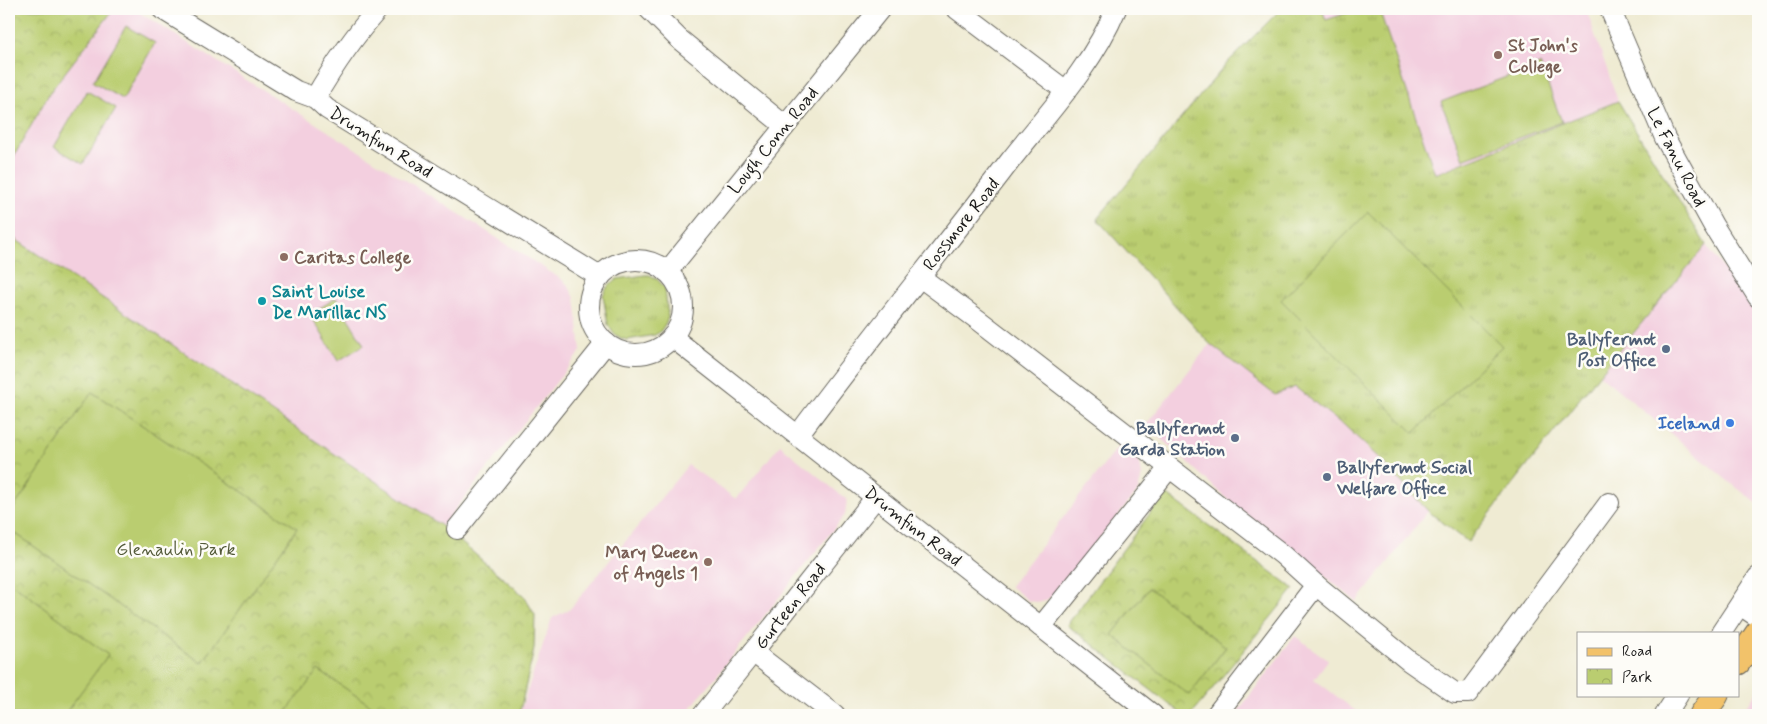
<svg xmlns="http://www.w3.org/2000/svg" width="1767" height="724" font-family="Mynerve,sans-serif">
<style>
.built{fill:#f3cfdf}
.grass{fill:url(#grass-tufts);stroke:#6b7446}
.park{fill:url(#park-crowns);stroke:#6b7446}
.pitch{fill:#bacd70;stroke:#6b7446}
.lines{fill:none;stroke-linecap:round;stroke-linejoin:round}
.minor-casing{stroke:#66645c;stroke-width:22}
.major-casing{stroke:#66645c;stroke-width:27}
.minor{stroke:#fff;stroke-width:20}
.major{stroke:#f2c26a;stroke-width:25}
.education-dot{fill:#8d6e63;stroke:#fdfcf7;stroke-width:2}
.culture-dot{fill:#0f9aa8;stroke:#fdfcf7;stroke-width:2}
.service-dot{fill:#5c6f8a;stroke:#fdfcf7;stroke-width:2}
.shop-dot{fill:#3f7fe0;stroke:#fdfcf7;stroke-width:2}
.labels{text-anchor:middle;stroke-width:5;stroke-linejoin:round;paint-order:stroke}
.education-label{font-size:18px;font-weight:bold;fill:#785e54;stroke:#fdfcf7;text-anchor:start}
.street-label{font-size:18px;fill:#1c1c1c;stroke:#fdfcf7}
.culture-label{font-size:18px;font-weight:bold;fill:#0d838f;stroke:#fdfcf7;text-anchor:start}
.service-label{font-size:18px;font-weight:bold;fill:#4e5e75;stroke:#fdfcf7;text-anchor:end}
.shop-label{font-size:18px;font-weight:bold;fill:#366cbe;stroke:#fdfcf7;text-anchor:end}
.park-label{font-size:18px;fill:#535a39;stroke:#fdfcf7}
</style>
<defs>
<pattern id="grass-tufts" width="24" height="20" patternUnits="userSpaceOnUse" patternTransform="scale(1.25)"><rect width="24" height="20" fill="#bacd70"/><path d="M3 7l-1-3M5 7V3M7 7l1-3M15 17l-1-3M17 17v-4M19 17l1-3" fill="none" stroke="#9faf60"/></pattern>
<pattern id="park-crowns" width="20" height="18" patternUnits="userSpaceOnUse" patternTransform="scale(1.25)"><rect width="20" height="18" fill="#bacd70"/><path d="M2 6a3 3 0 1 1 6 0M12 15a3 3 0 1 1 6 0" fill="none" stroke="#9faf60"/></pattern>
</defs>
<rect width="100%" height="100%" fill="#fdfcf7"/>
<filter id="ink" filterUnits="userSpaceOnUse"><feTurbulence type="fractalNoise" baseFrequency=".02" numOctaves="2"/><feDisplacementMap in="SourceGraphic" scale="10" xChannelSelector="R" yChannelSelector="G"/><feConvolveMatrix kernelMatrix="1 2 1 2 8 2 1 2 1" color-interpolation-filters="sRGB"/></filter>
<filter id="wash" filterUnits="userSpaceOnUse"><feTurbulence type="fractalNoise" baseFrequency=".0096" numOctaves="4" result="noise"/><feDisplacementMap in="SourceGraphic" scale="20" xChannelSelector="R" yChannelSelector="G"/><feGaussianBlur stdDeviation="1.12" result="paint"/><feColorMatrix in="noise" values="0 0 0 0 0 0 0 0 0 0 0 0 0 0 0 0 0 1.4 0 .05"/><feComposite in="paint" operator="in"/></filter>
<g filter="url(#wash)">
<rect width="100%" height="100%" fill="#efebd3"/>
<g class="built">
<path d="M114,9H134L480,227L561,279L568,285L575,298L581,351L442,526L9,235V165L50,92Z"/>
<path d="M1322,9H1359L1326,20Z"/>
<path d="M1379,9H1586L1618,101L1434,174Z"/>
<path d="M1706,245L1758,315V504L1728,481L1599,374Z"/>
<path d="M1210,344L1275,395L1294,387L1306,395L1339,422L1343,424L1380,459L1428,511L1357,602L1226,498L1172,448L1145,426Z"/>
<path d="M1121,443L1139,459L1142,475L1138,491L1055,594L1046,600L1036,602L1029,601L1010,586Z"/>
<path d="M780,445L847,500L845,515L685,715H519L552,618L570,609L688,465L736,499Z"/>
<path d="M1295,636L1328,660L1314,679L1361,715H1235Z"/>
<path d="M1758,689V715H1741Z"/>
</g>
<g class="grass">
<path d="M1281,9H1322L1326,20L1359,9H1379L1435,174L1618,101L1706,245L1588,388L1468,542L1428,511L1380,459L1343,424L1339,422L1295,387L1275,395L1210,344L1097,219L1229,61Z"/>
<path d="M645,275H650L657,279L665,288L668,317L666,323L660,332L655,335L627,340L621,338L614,334L608,325L603,295L608,286L617,279Z"/>
</g>
<g class="park">
<path d="M9,9H114L50,92L9,165Z"/>
<path d="M9,235L442,526L524,596L535,615L534,649L519,715H9Z"/>
<path d="M1165,493L1294,589L1191,715H1183L1067,625Z"/>
</g>
<g class="pitch">
<path d="M126,26L155,43L123,99L93,82Z"/>
<path d="M1540,64L1562,122L1463,159L1441,102Z"/>
<path d="M87,91L116,108L83,164L54,147Z"/>
<path d="M1368,212L1502,346L1414,433L1281,300Z"/>
<path d="M336,298L364,345L338,361L310,314Z"/>
<path d="M92,392L297,528L202,663L9,529V515Z"/>
<path d="M9,581L108,655L64,715H9Z"/>
<path d="M1149,588L1226,647L1189,695L1112,635Z"/>
<path d="M318,670L385,715H284Z"/>
</g>
</g>
<g filter="url(#ink)">
<g class="lines">
<g class="minor-casing">
<g id="minor">
<path d="M162,9L296,91L315,98L327,109L600,277"/>
<path d="M649,9L679,39L785,126"/>
<path d="M957,9L1066,91"/>
<path d="M1610,9L1665,138L1713,225L1758,297"/>
<path d="M315,98C333,67 354,36 378,9"/>
<circle cx="636" cy="307" r="47"/>
<path d="M667,272L880,9"/>
<path d="M920,277L981,322L1283,555L1316,585L1216,715"/>
<path d="M672,337L1153,715"/>
<path d="M798,435C867,342 940,253 1010,161C1047,114 1093,65 1116,9"/>
<path d="M457,529L606,343"/>
<path d="M1316,585L1409,661L1455,693H1468L1609,503"/>
<path d="M1740,605L1758,617"/>
<path d="M1041,627L1169,468"/>
<path d="M1721,633L1758,577"/>
<path d="M753,652L835,715"/>
<path d="M703,715L876,497"/>
<path d="M1665,715L1678,695"/>
</g>
</g>
<g class="major-casing">
<g id="major">
<path d="M1738,662L1758,633"/>
<path d="M1702,715L1716,695"/>
</g>
</g>
<use href="#minor" class="minor"/>
<use href="#major" class="major"/>
</g>
</g>
<g class="education-dot">
<circle cx="1498" cy="55" r="5"/>
<circle cx="284" cy="257" r="5"/>
<circle cx="708" cy="562" r="5"/>
</g>
<circle class="culture-dot" cx="262" cy="301" r="5"/>
<g class="service-dot">
<circle cx="1666" cy="349" r="5"/>
<circle cx="1235" cy="438" r="5"/>
<circle cx="1327" cy="477" r="5"/>
</g>
<circle class="shop-dot" cx="1730" cy="423" r="5"/>
<g class="labels">
<g class="education-label">
<text x="1508" y="51">St John's<tspan x="1508" dy="21">College</tspan></text>
<text x="294" y="263">Caritas College</text>
<text x="698" y="558" text-anchor="end">Mary Queen<tspan x="698" dy="21">of Angels 1</tspan></text>
</g>
<g class="street-label">
<text transform="translate(773 140) rotate(-51)" y="6">Lough Conn Road</text>
<text transform="translate(381 142) rotate(32)" y="6">Drumfinn Road</text>
<text transform="translate(1677 157) rotate(63)" y="6">Le Fanu Road</text>
<text transform="translate(961 224) rotate(-52)" y="6">Rossmore Road</text>
<text transform="translate(913 526) rotate(38)" y="6">Drumfinn Road</text>
<text transform="translate(790 606) rotate(-52)" y="6">Gurteen Road</text>
</g>
<g class="culture-label">
<text x="272" y="297">Saint Louise<tspan x="272" dy="21">De Marillac NS</tspan></text>
</g>
<g class="service-label">
<text x="1656" y="345">Ballyfermot<tspan x="1656" dy="21">Post Office</tspan></text>
<text x="1225" y="434">Ballyfermot<tspan x="1225" dy="21">Garda Station</tspan></text>
<text x="1337" y="473" text-anchor="start">Ballyfermot Social<tspan x="1337" dy="21">Welfare Office</tspan></text>
</g>
<g class="shop-label">
<text x="1720" y="429">Iceland</text>
</g>
<g class="park-label">
<text x="176" y="555">Glenaulin Park</text>
</g>
</g>
<rect width="1767" height="724" fill="none" stroke="#fdfcf7" stroke-width="30"/>
<rect x="1577" y="632" width="162" height="65" fill="#fdfcf7" stroke="#a3a29f"/>
<rect x="1587" y="648" width="25" height="8" fill="#f2c26a" stroke="#a3a29f"/>
<text x="1622" y="656" font-size="15" fill="#1c1c1c">Road</text>
<rect x="1587" y="669" width="25" height="15" fill="url(#park-crowns)" stroke="#a3a29f"/>
<text x="1622" y="682" font-size="15" fill="#1c1c1c">Park</text>
</svg>
